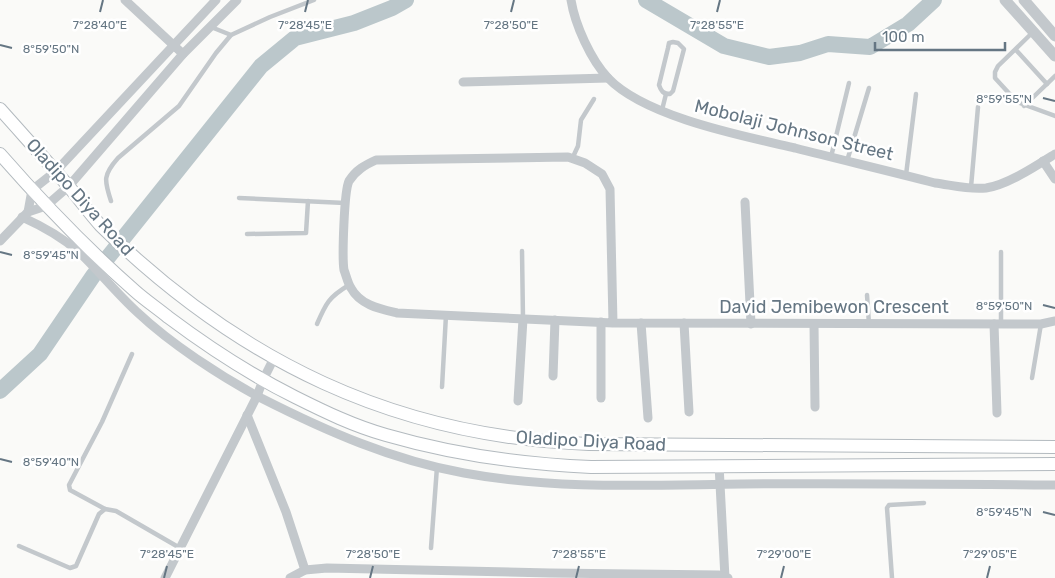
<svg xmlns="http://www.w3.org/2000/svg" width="1055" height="578" font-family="Rubik,sans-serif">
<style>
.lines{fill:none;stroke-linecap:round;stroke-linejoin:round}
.river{stroke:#bbc7cb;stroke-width:16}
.secondary-casing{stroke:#b3babf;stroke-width:14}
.service{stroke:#c3c8cc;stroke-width:4.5}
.minor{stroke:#c3c8cc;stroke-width:9}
.tertiary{stroke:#c3c8cc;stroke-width:11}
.secondary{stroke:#fff;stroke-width:12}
.ticks{fill:none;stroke:#657683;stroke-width:2}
.labels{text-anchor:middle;stroke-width:5;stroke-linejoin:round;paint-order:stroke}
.street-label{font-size:18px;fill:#657683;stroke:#fff}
.ticks-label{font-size:12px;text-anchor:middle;fill:#657683;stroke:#fff;stroke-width:5;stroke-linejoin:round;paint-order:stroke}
</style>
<rect width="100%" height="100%" fill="#fafaf8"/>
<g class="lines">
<g class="river">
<path d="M646,0L724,46L769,57L800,53L828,44L870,47L908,24L934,0"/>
<path d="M0,391L40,354L93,276L261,66L295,38L354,23L392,8L406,0"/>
</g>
<g class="secondary-casing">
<g id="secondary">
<path d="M0,109C23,135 47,161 70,188C80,200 90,214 101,226C239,361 394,437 589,444L1055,447"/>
<path d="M0,154C42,202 87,249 135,291C145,300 157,308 168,317C208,347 251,375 295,397C325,412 354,426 386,435C455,455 519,464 591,467L1055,464"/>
</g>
</g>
<g class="service">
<path d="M211,27L231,35"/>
<path d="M1032,33L998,66L995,72V78L1017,102L1055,116"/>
<path d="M673,42L678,43L684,49L673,91L670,94C663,94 661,91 659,85L668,48L669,43Z"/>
<path d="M1016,50L1047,84"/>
<path d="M1024,106L1055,76"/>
<path d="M662,110L666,94"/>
<path d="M831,157L849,83"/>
<path d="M572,159L578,146L581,120L594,99"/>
<path d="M847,161L869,88"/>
<path d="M906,175L916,94"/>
<path d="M971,187L978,107"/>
<path d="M239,198L345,203"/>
<path d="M111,201C104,180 103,175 118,158L179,106L216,53L231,35L270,17L314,0"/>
<path d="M247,234L306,233L308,201"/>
<path d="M522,251L523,319"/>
<path d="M867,295L869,324"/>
<path d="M317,324C326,303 329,297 349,285"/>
<path d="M1001,324V252"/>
<path d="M1032,378L1041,324"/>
<path d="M442,387L446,315"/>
<path d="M105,509L70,490L69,485L102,422L132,354"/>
<path d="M19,546L70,568L76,566L99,514L105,509L116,511L180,548"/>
<path d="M431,548L437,467"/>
<path d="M892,578L887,508L889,505L924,503"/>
</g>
<g class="minor">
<path d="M125,0L183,54"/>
<path d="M571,0C575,25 591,60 608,78C645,117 743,136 795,148C842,160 889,171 935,183C951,185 969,190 986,188C1007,185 1036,166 1055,154"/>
<path d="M463,82L608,78"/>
<path d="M1043,161L1055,179"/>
<path d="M745,202L751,324"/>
<path d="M28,212L32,190L56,171L216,0"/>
<path d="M22,217C42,226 63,238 79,252C99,271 117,294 137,312C171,344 220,376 261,398C326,431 392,460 464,473C556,490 650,485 742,484C847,483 951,484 1055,485"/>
<path d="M0,241L28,212L46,206L69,186L183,54L237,0"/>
<path d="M601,322V398"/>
<path d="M613,323L610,189L602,174L585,163L568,157L376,160C365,165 356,170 349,181C344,191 342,258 344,270C346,275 348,284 351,288C360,305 380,309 397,313L613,323L1041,324L1055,321"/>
<path d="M641,323L648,418"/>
<path d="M684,323L689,412"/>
<path d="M814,324L815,407"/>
<path d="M994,324L997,413"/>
<path d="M553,376L555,320"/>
<path d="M518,401L523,319"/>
<path d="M247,415L286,512L305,570"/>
<path d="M719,465L725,578"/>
<path d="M165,578L257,396L263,380L274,358"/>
<path d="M290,578L305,570L327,568L550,573L719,575L728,578"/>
</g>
<g class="tertiary">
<path d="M1005,0L1055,56"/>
<path d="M1024,0L1055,36"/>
</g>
<use href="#secondary" class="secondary"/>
</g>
<path class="ticks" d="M100,12L103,0M305,12L308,0M511,12L514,0M717,12L720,0M0,45L12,48M1043,98L1055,101M0,252L12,255M1043,305L1055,308M0,459L12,462M1043,512L1055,515M164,578L167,566M370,578L373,566M576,578L579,566M781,578L784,566M987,578L990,566"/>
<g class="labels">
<g class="street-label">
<text transform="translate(794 130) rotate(14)" y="6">Mobolaji Johnson Street</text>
<text transform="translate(80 197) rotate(48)" y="6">Oladipo Diya Road</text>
<text x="834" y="313">David Jemibewon Crescent</text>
<text transform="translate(591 441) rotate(3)" y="6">Oladipo Diya Road</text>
</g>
</g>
<g class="ticks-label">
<text x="305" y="29">7°28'45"E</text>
<text x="100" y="29">7°28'40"E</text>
<text x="511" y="29">7°28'50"E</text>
<text x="717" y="29">7°28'55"E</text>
<text x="51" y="53">8°59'50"N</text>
<text x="1004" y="103">8°59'55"N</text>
<text x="51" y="259">8°59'45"N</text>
<text x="1004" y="310">8°59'50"N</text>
<text x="51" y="466">8°59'40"N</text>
<text x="1004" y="516">8°59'45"N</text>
<text x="167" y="558">7°28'45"E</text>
<text x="373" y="558">7°28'50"E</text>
<text x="579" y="558">7°28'55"E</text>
<text x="784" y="558">7°29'00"E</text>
<text x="990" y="558">7°29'05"E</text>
</g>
<path d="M875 42v8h130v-8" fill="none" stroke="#657683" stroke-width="2.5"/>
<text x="882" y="42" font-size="15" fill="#657683" stroke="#ffffff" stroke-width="4" paint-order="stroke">100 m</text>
</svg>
